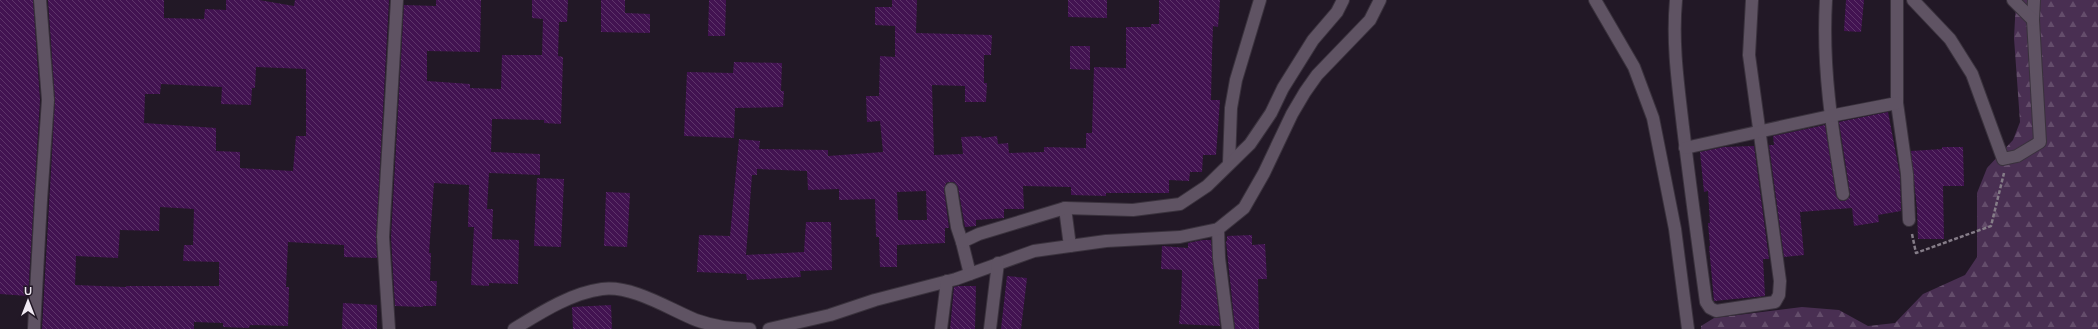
<svg xmlns="http://www.w3.org/2000/svg" width="2098" height="329" font-family="Mulish,sans-serif">
<style>
.forest{fill:url(#forest-firs)}
.building{fill:url(#building-back-hatch);fill-rule:evenodd}
.lines{fill:none;stroke-linecap:round;stroke-linejoin:round}
.street-casing{stroke:#3a323d;stroke-width:14}
.path{stroke:#857c88;stroke-width:2.5;stroke-dasharray:4 2;stroke-linecap:butt}
.street{stroke:#5f5363;stroke-width:12}
</style>
<defs>
<pattern id="forest-firs" width="22" height="20" patternUnits="userSpaceOnUse"><rect width="22" height="20" fill="#492f52"/><path d="M5 1l3.5 6h-7zM16 11l3.5 6h-7z" fill="#644d6b"/></pattern>
<pattern id="building-back-hatch" width="6" height="6" patternUnits="userSpaceOnUse"><rect width="6" height="6" fill="#421351"/><path d="M-1 5l2 2M0 0l6 6M5-1l2 2" fill="none" stroke="#5e356a"/></pattern>
</defs>
<rect width="100%" height="100%" fill="#221826"/>
<path class="forest" d="M2016,0H2098V329H1701V326L1714,318L1802,307L1839,310L1868,326L1895,323L1923,294L1965,275L1977,257V193L1987,168L2013,140L2020,122L2014,38Z"/>
<g class="building">
<path d="M0,0H33L40,100L28,296L0,294Z"/>
<path d="M48,0H164V18L204,19L205,9L226,10V0H259L294,6L295,0H389L376,237L377,258L344,257V245L288,242L286,287H289L288,326L250,325L249,328L223,327V323L194,322V329H42L55,100ZM256,67L306,69V136H296L293,171L240,168V152L216,151V128L144,123L145,94H160L161,84L222,87L221,104L251,105L252,88H255ZM160,207L194,209L193,245H184L183,261L219,262V286H126V287L75,285L76,256L118,258L120,230L159,231Z"/>
<path d="M436,0H481L480,52L427,51V81L470,84V88L501,89L502,55H542L543,19L532,18V0H568L567,22H559L558,56L563,57L561,124L544,123V120L492,119L491,152L540,154V175L489,173L487,209H493L492,239L519,240L518,284L489,283V286L471,285L474,227H468L469,185L434,183L429,253H431L430,281H437L436,306H423V307L395,306L391,237L404,5L436,6Z"/>
<path d="M601,0H625V13L650,14V33L601,32Z"/>
<path d="M709,0H726L725,36H708Z"/>
<path d="M892,0H917L916,33L992,35L991,55H984V83H987L986,102H965V86L932,85L934,155L963,154L961,137L981,136L982,138L997,136L998,144L1008,143L1009,153L1044,152V147L1086,148V133H1092L1094,67L1126,68V27H1151V24H1159V0H1220L1218,27L1213,26L1212,54L1211,100H1220L1216,155H1203L1202,172H1190L1189,181L1169,180V193H1106V196L1071,195V187L1023,186L1024,209H1004V218L976,220V226L965,227L958,187L954,182H949L946,183L944,190L949,228H945V243L897,245V267H880L879,237H876L875,199L839,200V189L808,190L807,171L757,169V175H752L746,255L804,252L806,222H831L832,270L800,271L801,277L747,280L746,274L697,272L699,235L730,236L739,139L760,141L759,149L828,150V156L883,152L880,121L867,122L866,96H879L880,56L895,57V26L875,25V7H892ZM926,191L927,220H898L897,192Z"/>
<path d="M1068,0H1107V18L1068,17Z"/>
<path d="M1846,0H1864L1861,32L1844,31Z"/>
<path d="M1070,46H1090V70L1070,69Z"/>
<path d="M734,62L782,63L781,91H784L783,107L735,108L734,138L684,136L687,72L733,73Z"/>
<path d="M1888,112L1900,175L1901,211L1878,215L1879,222L1854,226L1852,208L1800,212L1804,255L1784,257L1769,145H1774L1773,136L1825,125L1836,195L1840,201H1845L1850,197V193L1839,122Z"/>
<path d="M1754,146L1769,259H1763L1765,296L1714,301L1709,246H1710L1708,223H1710L1708,191L1704,192L1700,152L1724,147Z"/>
<path d="M1942,147H1963L1964,186H1943L1944,239H1918L1917,209L1911,151L1942,149Z"/>
<path d="M537,178L564,179L561,247L534,246Z"/>
<path d="M606,192L630,193L627,247L604,246Z"/>
<path d="M1252,235V245L1265,244L1267,279H1258L1259,329H1235L1226,241H1227V236Z"/>
<path d="M1203,240H1211L1220,326L1179,324L1180,310H1181L1182,270L1161,269L1162,246L1188,248V243Z"/>
<path d="M1007,276L1027,278L1021,329H1001Z"/>
<path d="M959,286H976L975,329H950L954,287Z"/>
<path d="M343,303L377,305V329H342Z"/>
<path d="M611,305L612,329H573L572,307Z"/>
</g>
<g class="lines">
<g class="street-casing">
<g id="street">
<path d="M1595,0L1634,67L1653,118L1675,229L1688,329"/>
<path d="M1676,0C1672,43 1678,84 1683,127C1690,185 1698,244 1706,302L1710,308L1716,311L1775,302L1779,295L1780,281L1749,55L1752,0"/>
<path d="M1826,0C1822,67 1832,129 1843,194"/>
<path d="M1897,0V103L1907,174L1909,220"/>
<path d="M1913,0L1950,39L1972,74L2003,159L2017,156L2040,142L2033,20L2034,0"/>
<path d="M2013,0L2033,20"/>
<path d="M1685,148L1830,116L1897,103"/>
<path d="M1229,163L1231,108L1236,80L1260,0"/>
<path d="M951,189L957,227L962,242L970,274"/>
<path d="M1065,208L1070,246"/>
<path d="M1218,229L1219,258L1228,329"/>
<path d="M962,242L979,234L1065,208L1133,210L1180,204L1207,186L1250,144L1271,113L1283,88L1313,40L1337,12L1343,0"/>
<path d="M34,329L41,200L48,100L40,0"/>
<path d="M389,329L383,237L397,0"/>
<path d="M514,329C540,313 571,293 602,289C632,285 669,309 696,320C713,326 733,329 750,329"/>
<path d="M769,329L830,315L875,300L956,279L1034,251L1106,241L1180,237L1218,229L1244,208L1264,173L1292,114L1305,92L1317,75L1370,20L1380,0"/>
<path d="M941,329L947,281"/>
<path d="M990,329L998,263"/>
</g>
</g>
<path class="path" d="M1912,234L1916,253L1991,226L2004,173"/>
<use href="#street" class="street"/>
</g>
<g transform="translate(28 301)" stroke="#221826" stroke-width="3" paint-order="stroke">
<path d="M0-3L7 15L0 10L-7 15Z" fill="#f0e9f3"/>
<text y="-6" font-size="11" font-weight="bold" text-anchor="middle" fill="#f0e9f3">U</text>
</g>
</svg>
